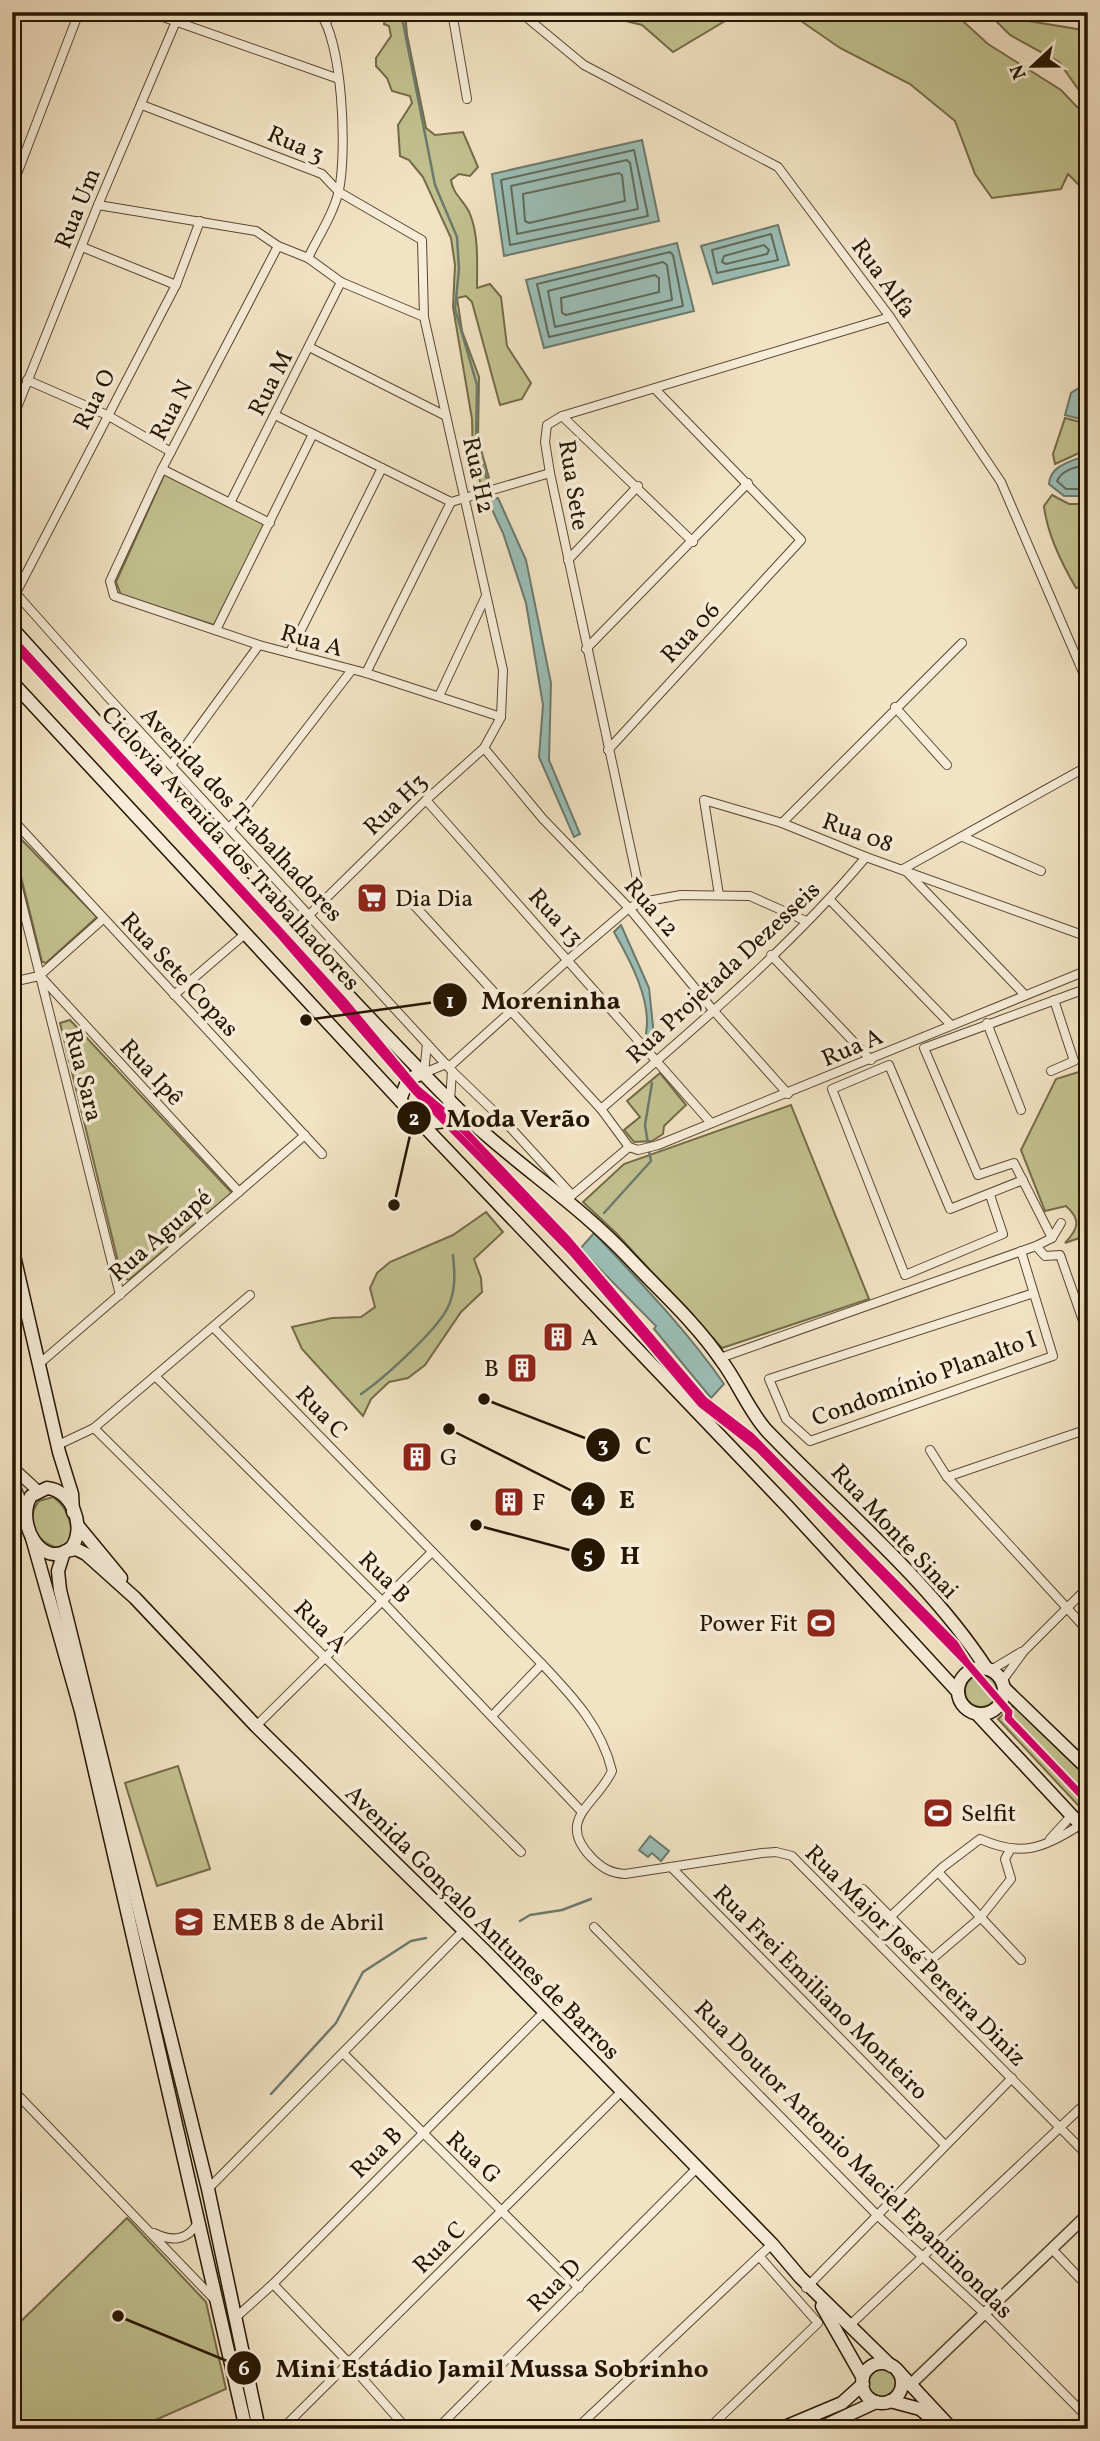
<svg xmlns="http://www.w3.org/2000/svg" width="1100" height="2441" font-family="Vollkorn,serif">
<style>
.green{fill:#c2c18f;stroke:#746b48;stroke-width:2}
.water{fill:#9bbeb6;stroke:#6c7a6d;stroke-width:2}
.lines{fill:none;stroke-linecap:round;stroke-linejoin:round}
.shore{stroke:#606a5b;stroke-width:2}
.stream{stroke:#6c7a6d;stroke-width:2.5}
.minor-casing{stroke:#584831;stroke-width:10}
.tertiary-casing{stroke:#584831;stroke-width:13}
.secondary-casing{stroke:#251500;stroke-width:15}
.minor{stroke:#f7edd9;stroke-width:8}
.tertiary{stroke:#f7edd9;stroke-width:10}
.secondary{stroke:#f7edd9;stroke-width:12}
.cycleway-casing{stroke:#f7edd9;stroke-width:11}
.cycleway{stroke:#d6006c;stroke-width:7}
.labels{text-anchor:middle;stroke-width:7;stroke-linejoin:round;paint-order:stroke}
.street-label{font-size:24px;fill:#251500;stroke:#f7edd9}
.poi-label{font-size:24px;fill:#251500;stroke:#f7edd9;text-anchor:start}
.leader{fill:none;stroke:#251500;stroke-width:2.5}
.callout-dot{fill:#251500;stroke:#f7edd9;stroke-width:2.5}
.mark-label{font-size:21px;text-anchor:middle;font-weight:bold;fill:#fff}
.callout-label{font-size:26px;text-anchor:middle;font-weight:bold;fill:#251500;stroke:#f7edd9;stroke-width:7;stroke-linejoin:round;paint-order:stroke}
</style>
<rect width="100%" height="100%" fill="#f2e3c4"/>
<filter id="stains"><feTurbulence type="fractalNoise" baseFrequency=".00286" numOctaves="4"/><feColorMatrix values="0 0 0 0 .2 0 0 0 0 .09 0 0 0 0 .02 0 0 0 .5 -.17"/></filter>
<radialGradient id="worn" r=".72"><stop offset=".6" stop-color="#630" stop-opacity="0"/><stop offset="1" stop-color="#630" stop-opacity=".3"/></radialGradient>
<g class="green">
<path d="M386,12H405L407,35L426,128L435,135L463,132L478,167L470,176L459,174L451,180C453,195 465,201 470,214C479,236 477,264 477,288L490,284L501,297L507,346L531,383L522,399L500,405L472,302L466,296L457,298L462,331L479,377L478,439L491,485L482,488L473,458L472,419L453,307L455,265L451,238L423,177L409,160L400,156L398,125L412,103L410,96L392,91L387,78L376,66V58L391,36L389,26L384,24Z"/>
<path d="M589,12H740L673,52L642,25Z"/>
<path d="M788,12H953L988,44L1061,90L1081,111L1088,124V194L1068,174L1061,189L992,198L975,174L955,121L910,84L840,48Z"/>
<path d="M987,12H1007L1016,19L1083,30L1088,43V103L1059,62L1010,35Z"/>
<path d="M1065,418L1088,424V453H1079L1055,464L1053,454Z"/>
<path d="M165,473L265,524L214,625L121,595L116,582Z"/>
<path d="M1052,495L1069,504H1088V585L1076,588C1062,564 1047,534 1044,506Z"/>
<path d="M15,833L97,917L46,963L42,962L12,840Z"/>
<path d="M70,1020L232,1193L129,1280L122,1278L60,1023Z"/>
<path d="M1088,1069V1235L1065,1243C1078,1229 1082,1220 1066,1206L1045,1211L1021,1150L1056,1079Z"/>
<path d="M660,1073L686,1105L664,1126L663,1134L652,1141L634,1142L624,1130L640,1117L627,1101Z"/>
<path d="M791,1105L869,1299L722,1348L616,1233L583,1202L624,1164Z"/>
<path d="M486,1212L503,1232L474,1259L481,1278L482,1292L461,1312L425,1365L408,1378L389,1382L371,1399L363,1416L302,1349L292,1327L332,1318L361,1317L375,1307L370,1288L377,1273L390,1262L453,1235Z"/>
<path d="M53,1497C68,1507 79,1535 63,1548C39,1548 23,1520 39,1501Z"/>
<circle cx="981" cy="1691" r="16"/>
<path d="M1016,1703L1088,1777V1816L998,1719Z"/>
<path d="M178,1766L210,1869L157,1886L125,1783Z"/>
<path d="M127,2218L206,2302L226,2389L135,2429H13L12,2330Z"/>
<circle cx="882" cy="2383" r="14"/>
</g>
<g class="water">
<path d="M642,140L659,221L504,256L492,174Z"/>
<path d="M778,225L789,265L713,284L701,246Z"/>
<path d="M677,243L694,311L544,348L526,280Z"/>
<path d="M1082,386L1088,387V421L1065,415L1071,393Z"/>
<path d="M1079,458L1088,460V496H1064L1049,484C1050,468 1065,463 1079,458Z"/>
<path d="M498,498L526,560L551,683L549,760L580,834L574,837L539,757L543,705L526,603L503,533L488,501Z"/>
<path d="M621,925L649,988L655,1045L646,1033C652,1001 630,960 614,932Z"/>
<path d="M594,1233C639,1281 686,1329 724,1384L711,1398L654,1329L656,1326L580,1249Z"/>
<path d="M650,1836L669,1851L661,1861L652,1853L648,1857L639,1850Z"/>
</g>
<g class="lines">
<g class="shore">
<path d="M634,150L648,216L510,245L501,180Z"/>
<path d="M627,160L630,163L638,209L517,234L511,186Z"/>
<path d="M619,173L622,175L625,201L529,223L525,221L523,194Z"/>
<path d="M771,234L778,260L717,273L712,250Z"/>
<path d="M764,245L769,250L767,254L726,264L722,262L724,256Z"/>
<path d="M670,252L673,255L683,306L549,337L537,284Z"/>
<path d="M663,262L667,265L672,300L555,327L548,291Z"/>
<path d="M655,275L659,278V292L566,315L562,313L561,298Z"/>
<path d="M1088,466C1076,466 1062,470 1057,481L1066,489H1088"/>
</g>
<g class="stream">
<path d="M401,12L435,185L457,237L459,269L455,309L477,385L476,446L490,488"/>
<path d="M648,1144L645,1125L652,1083"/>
<path d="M604,1213L651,1161L649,1151"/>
<path d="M361,1394C382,1380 435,1332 447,1309C456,1292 455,1274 453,1255"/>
<path d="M520,1921L530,1915L562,1910L591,1899"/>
<path d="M271,2094L336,2023L363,1972L411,1941L426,1938"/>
</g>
<g class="minor-casing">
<g id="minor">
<path d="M149,12L339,79"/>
<path d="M452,12L467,99"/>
<path d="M520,12L584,65L778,167L890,317L1001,482L1088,684"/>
<path d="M327,21L333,12"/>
<path d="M142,105L322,174L339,192L422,240L424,317L503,670L501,717L484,748L426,800L309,915"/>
<path d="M12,187L79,12"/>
<path d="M98,205L256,231L278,246L308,258L341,282L424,317"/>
<path d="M278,246L162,469L110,581L114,596L259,645L366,673L501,717"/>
<path d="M82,247L176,285"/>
<path d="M308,258C318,237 334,213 339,190C347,152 343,41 319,12"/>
<path d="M311,348L446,416"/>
<path d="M27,380L107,415L171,452"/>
<path d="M275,415L451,502L550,473"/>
<path d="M562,416L693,542"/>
<path d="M12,420L98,205L180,12"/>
<path d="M162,469L270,523"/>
<path d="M231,501L341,282"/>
<path d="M568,560L638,486"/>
<path d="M12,589L108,697L452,1071L507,1124L572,1195"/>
<path d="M16,593L176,285L200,221"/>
<path d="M216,630L312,436"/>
<path d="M586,649L748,483"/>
<path d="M290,652L382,468"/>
<path d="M366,673L451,502"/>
<path d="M439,696L485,598"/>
<path d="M895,707L947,765"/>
<path d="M484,748L543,819L629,908L713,1010L788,1094"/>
<path d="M608,750L801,540L655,389"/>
<path d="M172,764L259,645"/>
<path d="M426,800L711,1123"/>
<path d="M12,819L322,1154"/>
<path d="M782,823L962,643"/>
<path d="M230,828L351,671"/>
<path d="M963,837L1041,871"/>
<path d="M12,864L120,1295"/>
<path d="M903,869L1088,766"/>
<path d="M906,871L1025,995"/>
<path d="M719,895L704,800L782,823L866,857L1088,937"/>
<path d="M830,900L951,1025"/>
<path d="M642,902L550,473L545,442L547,425L562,416L890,317"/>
<path d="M414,905L601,1109L629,1147"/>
<path d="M771,955L871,1060"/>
<path d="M42,978L239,1192"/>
<path d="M12,982L39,976L103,919"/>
<path d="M174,995L245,934"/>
<path d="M987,1023L1021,1110"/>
<path d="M427,1044L424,1073L446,1064"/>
<path d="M449,1067L568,960L629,908L642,902L681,895L750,896L806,921"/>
<path d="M1051,1071L1074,1061L1054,1000"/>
<path d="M450,1101L452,1071"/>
<path d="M601,1109C692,1030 788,950 866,857"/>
<path d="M629,1147L638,1150L658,1145L1088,970"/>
<path d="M990,1195L1003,1234L905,1275L832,1089L889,1065L950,1209L1023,1180"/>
<path d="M570,1197L629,1147"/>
<path d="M1052,1238L1014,1163L978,1175L924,1048L1088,988"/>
<path d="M1036,1246L1045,1256L1060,1255L1088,1335"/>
<path d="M1021,1251L1053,1356L810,1441L786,1419L769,1379L1034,1293"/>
<path d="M213,1327L542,1664C573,1697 601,1726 612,1771C597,1804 555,1819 591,1857C602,1868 610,1873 625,1874L762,1853L776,1852L792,1856L1088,2156"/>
<path d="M720,1358L1036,1246L1052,1238L1061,1223"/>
<path d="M39,1364L305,1135"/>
<path d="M155,1376L382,1601L582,1812"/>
<path d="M94,1428L521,1852"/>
<path d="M1084,1431L1088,1441"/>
<path d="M58,1445L94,1428L250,1295"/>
<path d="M930,1450L947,1477L1088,1631"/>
<path d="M947,1477L1088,1429"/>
<path d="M991,1670L1021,1652"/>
<path d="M1002,1681L1024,1651L1088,1587"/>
<path d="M493,1715L542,1664"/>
<path d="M256,1726L432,1552"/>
<path d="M1050,1839L1071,1816"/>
<path d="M671,1867L945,2145"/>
<path d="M938,1872L1021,1960"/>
<path d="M863,1889L932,1959L980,1918L1011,1879L1005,1859L1010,1850"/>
<path d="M889,1918L943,1867L980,1839C1021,1857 1043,1849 1080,1825"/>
<path d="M594,1927L876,2214L985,2314L1088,2418"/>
<path d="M343,2053L579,2288"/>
<path d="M12,2089L214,2299"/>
<path d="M208,2189L463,1931"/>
<path d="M154,2233C172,2242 188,2241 198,2222"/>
<path d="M1052,2249L1088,2287"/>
<path d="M273,2284L349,2363L407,2429"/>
<path d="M806,2288L1012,2078"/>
<path d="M234,2319L273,2284L544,2012"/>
<path d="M850,2325L1088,2101"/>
<path d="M282,2429L622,2091"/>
<path d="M437,2429L697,2168"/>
<path d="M576,2429L772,2244"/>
<path d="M708,2429L818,2323L759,2256"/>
</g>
</g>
<g class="tertiary-casing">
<g id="tertiary">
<path d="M12,1467L38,1491"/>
<path d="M12,1480L26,1513"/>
<path d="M901,2387L911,2384L1088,2214"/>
</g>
</g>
<g class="secondary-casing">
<g id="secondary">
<path d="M12,628C157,788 300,949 451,1102C507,1159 576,1201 630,1259C660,1291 696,1323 721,1360C738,1382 749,1412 768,1432C842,1509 928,1579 987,1669"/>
<path d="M12,682L422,1124L787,1506L958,1692"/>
<path d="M400,1100L408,1079L424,1073"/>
<path d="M422,1124L446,1121L450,1101"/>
<path d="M12,1247L59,1452L72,1494L73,1512"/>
<path d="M47,1488C72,1490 86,1527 72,1547C41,1573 15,1521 31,1496Z"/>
<path d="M78,1526L121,1578"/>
<path d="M32,1538L81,1711L246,2429"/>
<path d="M66,1551L76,1549L86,1554L135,1598L256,1726L488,1954L772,2244L800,2277L891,2366"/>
<path d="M64,1552L58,1571L60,1590L208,2189L259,2429"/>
<circle cx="981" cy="1691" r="23"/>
<path d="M1004,1688L1088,1769"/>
<path d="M977,1714L1088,1833"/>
<path d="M822,2306L863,2378"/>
<circle cx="882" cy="2383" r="20"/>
<path d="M898,2371L952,2429"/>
<path d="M890,2401L920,2409L944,2429"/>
<path d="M780,2429L842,2403L863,2384"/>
<path d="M818,2429L876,2402"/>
</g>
</g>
<use href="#minor" class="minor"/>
<use href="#tertiary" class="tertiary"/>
<use href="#secondary" class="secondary"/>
<g class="cycleway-casing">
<g id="cycleway">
<path d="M12,638L343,1000L417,1089L455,1121L568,1240L704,1400L751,1436L955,1644L967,1663L759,1449L701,1404L572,1252L415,1091L280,935L12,643"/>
<path d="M967,1663L1009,1712L1008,1718L1088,1802"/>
</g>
</g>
<use href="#cycleway" class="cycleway"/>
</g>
<defs>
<g id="supermarket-square" transform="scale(1.575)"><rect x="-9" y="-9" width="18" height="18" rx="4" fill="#8f2418" stroke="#f7edd9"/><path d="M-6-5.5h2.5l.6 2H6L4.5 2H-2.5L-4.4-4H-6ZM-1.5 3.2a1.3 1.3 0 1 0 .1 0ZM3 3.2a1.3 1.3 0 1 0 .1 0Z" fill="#fff"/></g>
<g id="building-square" transform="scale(1.575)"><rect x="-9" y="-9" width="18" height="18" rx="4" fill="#8f2418" stroke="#f7edd9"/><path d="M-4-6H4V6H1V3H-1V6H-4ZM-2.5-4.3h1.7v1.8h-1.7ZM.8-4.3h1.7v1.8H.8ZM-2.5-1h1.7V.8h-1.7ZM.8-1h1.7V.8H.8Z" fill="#fff"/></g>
<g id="stadium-square" transform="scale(1.575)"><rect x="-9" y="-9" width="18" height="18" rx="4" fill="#8f2418" stroke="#f7edd9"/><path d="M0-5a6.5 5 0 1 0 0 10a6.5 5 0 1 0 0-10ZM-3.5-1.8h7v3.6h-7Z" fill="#fff"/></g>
<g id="school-square" transform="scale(1.575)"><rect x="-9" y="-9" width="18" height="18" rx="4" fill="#8f2418" stroke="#f7edd9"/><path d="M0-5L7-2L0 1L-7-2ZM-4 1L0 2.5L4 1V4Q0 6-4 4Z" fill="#fff"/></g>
</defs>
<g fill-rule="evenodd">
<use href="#supermarket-square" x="372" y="898"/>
<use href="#building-square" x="558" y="1337"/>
<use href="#building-square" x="522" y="1368"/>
<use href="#building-square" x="417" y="1457"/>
<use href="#building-square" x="509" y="1502"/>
<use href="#stadium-square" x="821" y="1623"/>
<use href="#stadium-square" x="938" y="1813"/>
<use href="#school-square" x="189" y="1922"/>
</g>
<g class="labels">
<g class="street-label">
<text transform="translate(296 144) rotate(24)" y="8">Rua 3</text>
<text transform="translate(77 208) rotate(-68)" y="8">Rua Um</text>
<text transform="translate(884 278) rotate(54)" y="8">Rua Alfa</text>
<text transform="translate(270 383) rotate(-63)" y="8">Rua M</text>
<text transform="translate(94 399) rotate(-63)" y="8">Rua O</text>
<text transform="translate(171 410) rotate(-62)" y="8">Rua N</text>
<text transform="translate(479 475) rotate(78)" y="8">Rua H2</text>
<text transform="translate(574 485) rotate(81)" y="8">Rua Sete</text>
<text transform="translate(690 632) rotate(-47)" y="8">Rua 06</text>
<text transform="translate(312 640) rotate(16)" y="8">Rua A</text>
<text transform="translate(395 804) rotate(-44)" y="8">Rua H3</text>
<text transform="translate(242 814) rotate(47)" y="8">Avenida dos Trabalhadores</text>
<text transform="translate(858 832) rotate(20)" y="8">Rua 08</text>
<text transform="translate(231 848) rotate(48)" y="8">Ciclovia Avenida dos Trabalhadores</text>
<text transform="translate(652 907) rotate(49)" y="8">Rua 12</text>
<text transform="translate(556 917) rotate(48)" y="8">Rua 13</text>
<text transform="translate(723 972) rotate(-43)" y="8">Rua Projetada Dezesseis</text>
<text transform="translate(180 974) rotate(47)" y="8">Rua Sete Copas</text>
<text transform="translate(852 1047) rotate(-23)" y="8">Rua A</text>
<text transform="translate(152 1072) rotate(47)" y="8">Rua Ipê</text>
<text transform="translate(84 1075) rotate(76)" y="8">Rua Sara</text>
<text transform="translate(160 1235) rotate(-41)" y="8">Rua Aguapé</text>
<text transform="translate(924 1378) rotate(-20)" y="8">Condomínio Planalto I</text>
<text transform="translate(322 1412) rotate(46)" y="8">Rua C</text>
<text transform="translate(895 1531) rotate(47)" y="8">Rua Monte Sinai</text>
<text transform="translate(385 1577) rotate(45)" y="8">Rua B</text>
<text transform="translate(321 1626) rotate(45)" y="8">Rua A</text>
<text transform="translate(483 1922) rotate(45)" y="8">Avenida Gonçalo Antunes de Barros</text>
<text transform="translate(916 1955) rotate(45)" y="8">Rua Major José Pereira Diniz</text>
<text transform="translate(821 1992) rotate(45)" y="8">Rua Frei Emiliano Monteiro</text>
<text transform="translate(376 2152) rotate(-45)" y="8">Rua B</text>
<text transform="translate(474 2157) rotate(43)" y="8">Rua G</text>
<text transform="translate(854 2159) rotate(45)" y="8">Rua Doutor Antonio Maciel Epaminondas</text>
<text transform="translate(439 2247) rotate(-45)" y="8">Rua C</text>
<text transform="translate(554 2285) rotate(-45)" y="8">Rua D</text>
</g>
<g class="poi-label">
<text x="395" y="906">Dia Dia</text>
<text x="581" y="1345">A</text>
<text x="499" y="1376" text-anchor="end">B</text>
<text x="440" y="1465">G</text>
<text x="532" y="1510">F</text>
<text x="798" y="1631" text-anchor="end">Power Fit</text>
<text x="961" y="1821">Selfit</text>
<text x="212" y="1930">EMEB 8 de Abril</text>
</g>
</g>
<path class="leader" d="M306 1020L450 1000M394 1205L414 1118M484 1399L603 1445M449 1429L588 1499M476 1525L588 1555M118 2316L244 2368"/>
<g class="callout-dot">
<circle cx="306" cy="1020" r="7"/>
<circle cx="394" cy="1205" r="7"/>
<circle cx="484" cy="1399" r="7"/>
<circle cx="449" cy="1429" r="7"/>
<circle cx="476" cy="1525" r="7"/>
<circle cx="118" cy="2316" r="7"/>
<circle cx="450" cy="1000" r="18"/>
<circle cx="414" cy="1118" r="18"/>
<circle cx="603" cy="1445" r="18"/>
<circle cx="588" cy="1499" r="18"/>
<circle cx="588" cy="1555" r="18"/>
<circle cx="244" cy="2368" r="18"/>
</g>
<g class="mark-label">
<text x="450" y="1008">1</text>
<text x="414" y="1125">2</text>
<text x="603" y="1452">3</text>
<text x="588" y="1506">4</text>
<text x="588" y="1563">5</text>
<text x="244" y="2375">6</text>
</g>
<g class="callout-label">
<text x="551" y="1009">Moreninha</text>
<text x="518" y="1127">Moda Verão</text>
<text x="643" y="1454">C</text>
<text x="627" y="1508">E</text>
<text x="630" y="1564">H</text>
<text x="492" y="2377">Mini Estádio Jamil Mussa Sobrinho</text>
</g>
<rect width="1100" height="2441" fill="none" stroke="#f2e3c4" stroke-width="42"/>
<rect x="14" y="14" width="1072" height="2413" fill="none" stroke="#251500" stroke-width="3.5"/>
<rect x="21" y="21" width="1058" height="2399" fill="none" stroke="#251500" stroke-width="2"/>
<g transform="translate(1033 66) rotate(248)" stroke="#f7edd9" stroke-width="5" paint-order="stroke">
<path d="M0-5L12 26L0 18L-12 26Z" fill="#251500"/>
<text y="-10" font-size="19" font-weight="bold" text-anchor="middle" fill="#251500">N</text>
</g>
<rect width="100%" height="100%" filter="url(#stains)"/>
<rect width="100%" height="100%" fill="url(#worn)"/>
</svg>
